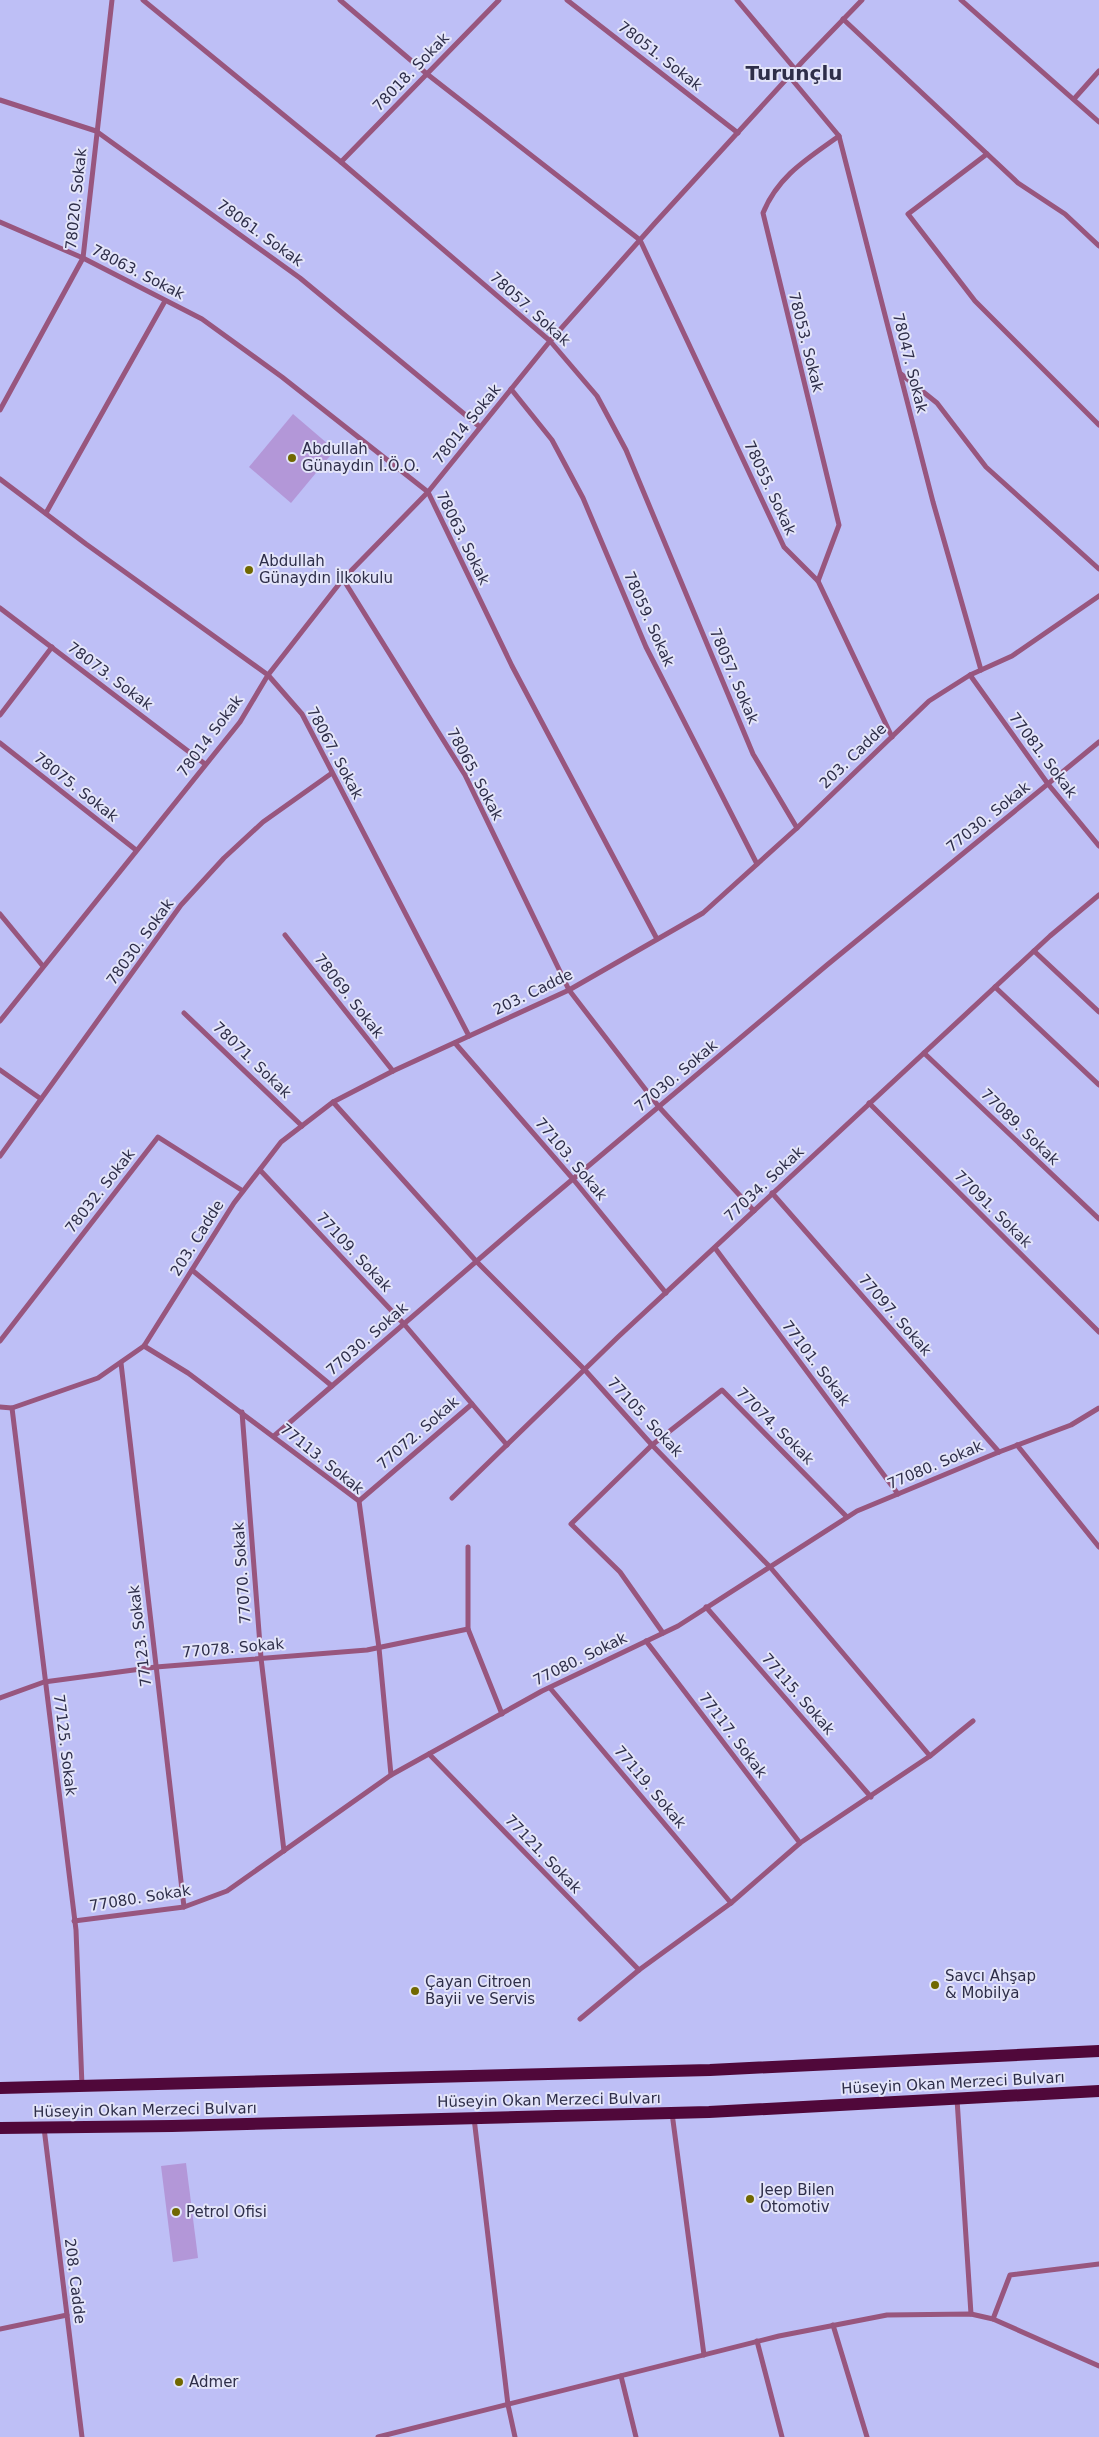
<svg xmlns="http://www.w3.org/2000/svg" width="1099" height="2437" font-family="'DejaVu Sans',sans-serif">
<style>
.building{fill:#b397d8}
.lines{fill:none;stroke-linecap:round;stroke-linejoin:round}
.street{stroke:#98567e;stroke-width:5}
.primary{stroke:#50083a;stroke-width:12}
.poi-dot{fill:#716800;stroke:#e3e4f9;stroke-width:2}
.labels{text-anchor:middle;stroke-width:4;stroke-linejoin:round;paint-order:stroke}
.street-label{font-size:15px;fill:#2e2e49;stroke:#e3e4f9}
.poi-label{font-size:15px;fill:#2e2e49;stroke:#e3e4f9;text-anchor:start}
.district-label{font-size:20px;font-weight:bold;fill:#2e2e49;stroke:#e3e4f9}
</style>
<rect width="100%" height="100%" fill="#bebff6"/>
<g class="building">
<path d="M293,414L335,450L291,503L249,467Z"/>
<path d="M186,2163L198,2258L173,2262L161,2166Z"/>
</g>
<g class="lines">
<g class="street">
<path d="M143,0L341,162L550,341L597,396L626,450L753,754L797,828"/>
<path d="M340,0L427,74L640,240L784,547L818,581L892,737"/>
<path d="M567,0L738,133"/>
<path d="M737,0L795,69"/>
<path d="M961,0L1099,122"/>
<path d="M843,19L1018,183L1065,214L1099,246"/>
<path d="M789,76L839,136L933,502L981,670"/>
<path d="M1074,99L1099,71"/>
<path d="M0,100L96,131L300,278L480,427"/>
<path d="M987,154L908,214L975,301L1099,425"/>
<path d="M341,162L499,0"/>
<path d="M0,222L83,258L202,319L282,377L428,492L512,666L657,939"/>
<path d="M901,374L937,403L986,467L1099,569"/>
<path d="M511,389L552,440L583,498L646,647L757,864"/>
<path d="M0,410L83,258L112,0"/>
<path d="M0,479L86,544L268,675L302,714L469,1036"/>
<path d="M46,513L165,301"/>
<path d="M343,579L465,775L569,990L659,1107L754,1211"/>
<path d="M818,581L839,525L763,213C778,176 807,159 839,136"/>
<path d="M0,608L205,764"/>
<path d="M970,675L1048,784L1099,846"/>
<path d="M0,715L52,647"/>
<path d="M0,743L136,850"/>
<path d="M0,914L42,965"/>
<path d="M285,935L393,1071"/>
<path d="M1034,951L1099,1012"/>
<path d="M995,987L1099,1085"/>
<path d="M184,1013L302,1126"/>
<path d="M0,1021L240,722L268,675L343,579L428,492L550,341L655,223L803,61L862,0"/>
<path d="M455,1043L573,1179L666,1293"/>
<path d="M924,1053L1099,1219"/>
<path d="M0,1070L41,1099"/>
<path d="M333,1102L476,1261L584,1369L652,1445L770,1567L930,1756"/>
<path d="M869,1103L1099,1332"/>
<path d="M0,1156L181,905L224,858L263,822L332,773"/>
<path d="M260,1170L404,1324L507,1445"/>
<path d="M772,1193L999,1452"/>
<path d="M715,1248L898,1494"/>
<path d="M192,1270L332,1386"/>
<path d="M0,1341L158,1137L243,1191"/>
<path d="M144,1346L188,1373L359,1501L379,1648L391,1775"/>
<path d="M121,1363L184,1907"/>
<path d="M0,1407L12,1408L98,1378L144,1346L234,1203L281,1142L333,1102L393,1071L569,990L703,913L797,828L929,701L970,675L1012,656L1099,596"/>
<path d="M12,1408L76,1930L82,2086"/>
<path d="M242,1412L261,1658L284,1851"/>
<path d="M274,1436L529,1216L827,965L1099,742"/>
<path d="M1017,1445L1099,1547"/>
<path d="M452,1498L618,1337L1050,936L1099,895"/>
<path d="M359,1501L472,1404"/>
<path d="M468,1547V1629L502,1714"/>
<path d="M706,1607L871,1797"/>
<path d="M663,1633L620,1572L571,1524L652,1445L722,1390L847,1517"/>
<path d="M646,1641L800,1843"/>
<path d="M550,1688L731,1903"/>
<path d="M0,1698L44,1682L156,1667L367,1650L468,1629"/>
<path d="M429,1754L639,1970"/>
<path d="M74,1921L184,1907L227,1891L391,1775L542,1691L678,1626L857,1511L999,1452L1071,1425L1099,1408"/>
<path d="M580,2019L639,1970L731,1903L800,1843L930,1756L973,1721"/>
<path d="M957,2099L971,2314"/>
<path d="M672,2113L704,2355"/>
<path d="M474,2118L508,2405L515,2437"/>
<path d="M44,2128L82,2437"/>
<path d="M993,2319L1010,2275L1099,2264"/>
<path d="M833,2325L867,2437"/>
<path d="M0,2329L67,2315"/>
<path d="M757,2341L782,2437"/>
<path d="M621,2376L636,2437"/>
<path d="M378,2437L779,2336L887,2315L971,2314L993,2319L1099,2366"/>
</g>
<g class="primary">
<path d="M0,2088L710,2070L1099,2051"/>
<path d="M0,2128L172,2126L709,2112L1099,2091"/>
</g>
</g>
<g class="poi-dot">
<circle cx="292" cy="458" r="5"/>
<circle cx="249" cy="570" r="5"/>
<circle cx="935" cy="1985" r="5"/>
<circle cx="415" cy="1991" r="5"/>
<circle cx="750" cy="2199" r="5"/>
<circle cx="176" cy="2212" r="5"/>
<circle cx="179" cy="2382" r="5"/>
</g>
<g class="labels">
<g class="street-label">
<text transform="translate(660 56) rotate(38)" y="5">78051. Sokak</text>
<text transform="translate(411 72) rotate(-46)" y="5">78018. Sokak</text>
<text transform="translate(76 199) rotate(-84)" y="5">78020. Sokak</text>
<text transform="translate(260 233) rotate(36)" y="5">78061. Sokak</text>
<text transform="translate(138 272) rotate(27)" y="5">78063. Sokak</text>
<text transform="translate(530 309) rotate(42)" y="5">78057. Sokak</text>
<text transform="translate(806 342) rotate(76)" y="5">78053. Sokak</text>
<text transform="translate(910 363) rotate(76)" y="5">78047. Sokak</text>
<text transform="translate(467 424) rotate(-51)" y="5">78014 Sokak</text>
<text transform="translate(770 488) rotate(65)" y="5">78055. Sokak</text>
<text transform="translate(463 538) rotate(64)" y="5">78063. Sokak</text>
<text transform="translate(649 619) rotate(66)" y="5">78059. Sokak</text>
<text transform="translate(110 676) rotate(37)" y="5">78073. Sokak</text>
<text transform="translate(734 676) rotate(67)" y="5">78057. Sokak</text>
<text transform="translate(210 736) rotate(-53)" y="5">78014 Sokak</text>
<text transform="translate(335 753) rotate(62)" y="5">78067. Sokak</text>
<text transform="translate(1043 755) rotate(53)" y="5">77081. Sokak</text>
<text transform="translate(853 756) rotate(-44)" y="5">203. Cadde</text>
<text transform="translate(475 774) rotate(62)" y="5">78065. Sokak</text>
<text transform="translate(76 787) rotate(38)" y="5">78075. Sokak</text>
<text transform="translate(988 817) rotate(-39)" y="5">77030. Sokak</text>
<text transform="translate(140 942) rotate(-54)" y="5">78030. Sokak</text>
<text transform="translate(533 992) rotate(-26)" y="5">203. Cadde</text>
<text transform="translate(349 996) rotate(52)" y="5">78069. Sokak</text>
<text transform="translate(252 1060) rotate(44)" y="5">78071. Sokak</text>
<text transform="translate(676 1076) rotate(-40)" y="5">77030. Sokak</text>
<text transform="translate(1020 1127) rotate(44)" y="5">77089. Sokak</text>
<text transform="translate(571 1159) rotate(50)" y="5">77103. Sokak</text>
<text transform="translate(764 1184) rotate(-43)" y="5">77034. Sokak</text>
<text transform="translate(100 1191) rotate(-52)" y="5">78032. Sokak</text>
<text transform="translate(993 1209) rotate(45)" y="5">77091. Sokak</text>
<text transform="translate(197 1238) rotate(-58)" y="5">203. Cadde</text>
<text transform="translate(354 1252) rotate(47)" y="5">77109. Sokak</text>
<text transform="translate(895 1315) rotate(49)" y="5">77097. Sokak</text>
<text transform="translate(367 1339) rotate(-41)" y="5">77030. Sokak</text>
<text transform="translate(816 1363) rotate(53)" y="5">77101. Sokak</text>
<text transform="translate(645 1417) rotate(47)" y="5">77105. Sokak</text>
<text transform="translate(775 1426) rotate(45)" y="5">77074. Sokak</text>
<text transform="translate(418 1433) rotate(-41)" y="5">77072. Sokak</text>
<text transform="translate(322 1459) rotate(39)" y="5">77113. Sokak</text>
<text transform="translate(935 1465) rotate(-23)" y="5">77080. Sokak</text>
<text transform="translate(242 1573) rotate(-94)" y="5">77070. Sokak</text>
<text transform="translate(140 1636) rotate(-97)" y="5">77123. Sokak</text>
<text transform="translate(233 1648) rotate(-5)" y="5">77078. Sokak</text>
<text transform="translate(580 1659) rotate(-26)" y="5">77080. Sokak</text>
<text transform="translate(798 1694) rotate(49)" y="5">77115. Sokak</text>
<text transform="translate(733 1735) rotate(53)" y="5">77117. Sokak</text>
<text transform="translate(65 1745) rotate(83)" y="5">77125. Sokak</text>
<text transform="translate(650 1787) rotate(50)" y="5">77119. Sokak</text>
<text transform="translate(543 1854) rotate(46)" y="5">77121. Sokak</text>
<text transform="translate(140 1898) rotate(-9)" y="5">77080. Sokak</text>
<text transform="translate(953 2083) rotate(-3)" y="5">Hüseyin Okan Merzeci Bulvarı</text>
<text transform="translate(549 2100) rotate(-1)" y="5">Hüseyin Okan Merzeci Bulvarı</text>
<text transform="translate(145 2110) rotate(-1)" y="5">Hüseyin Okan Merzeci Bulvarı</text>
<text transform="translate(75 2281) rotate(83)" y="5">208. Cadde</text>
</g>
<g class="poi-label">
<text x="302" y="454">Abdullah<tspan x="302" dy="17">Günaydın İ.Ö.O.</tspan></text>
<text x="259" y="566">Abdullah<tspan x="259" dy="17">Günaydın İlkokulu</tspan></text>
<text x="945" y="1981">Savcı Ahşap<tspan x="945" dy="17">&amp; Mobilya</tspan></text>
<text x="425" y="1987">Çayan Citroen<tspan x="425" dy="17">Bayii ve Servis</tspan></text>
<text x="760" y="2195">Jeep Bilen<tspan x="760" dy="17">Otomotiv</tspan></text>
<text x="186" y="2217">Petrol Ofisi</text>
<text x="189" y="2387">Admer</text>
</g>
<g class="district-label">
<text x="794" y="80">Turunçlu</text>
</g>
</g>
</svg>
